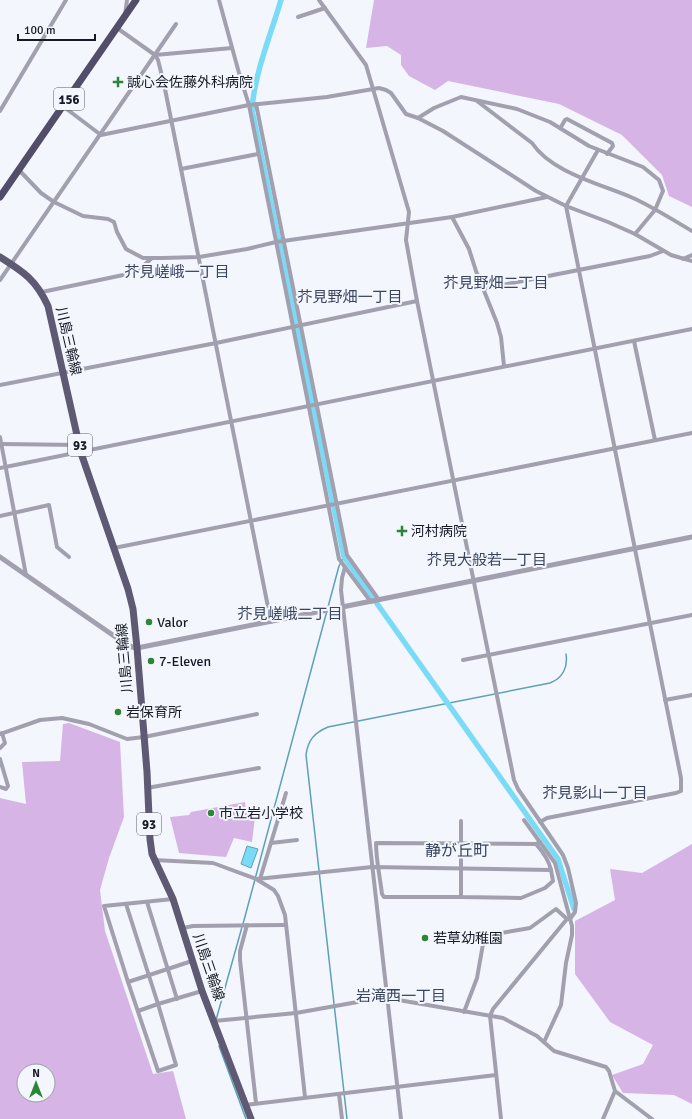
<svg xmlns="http://www.w3.org/2000/svg" width="692" height="1119" font-family="Signika,'Noto Sans JP',sans-serif">
<style>
.green{fill:#d6b4e5;fill-rule:evenodd}
.water{fill:#7bdbf6;stroke:#5ca1b8}
.lines{fill:none;stroke-linecap:round;stroke-linejoin:round}
.stream{stroke:#5ca1b8;stroke-width:1.5}
.canal{stroke:#7bdbf6;stroke-width:5.5}
.minor{stroke:#a2a0af;stroke-width:4}
.tertiary{stroke:#a2a0af;stroke-width:5}
.primary{stroke:#5e5a74;stroke-width:7}
.trunk{stroke:#524e6a;stroke-width:7}
.poi-dot{fill:#2b8637;stroke:#f3f6fd;stroke-width:1.5}
.labels{text-anchor:middle;stroke-width:4;stroke-linejoin:round;paint-order:stroke}
.shield{fill:#f3f6fd;stroke:#585c66;stroke-width:1}
.shield-label{font-size:13px;font-weight:bold;fill:#151a26}
.poi-label{font-size:14px;fill:#151a26;stroke:#f3f6fd;text-anchor:start}
.street-label{font-size:14px;fill:#151a26;stroke:#f3f6fd}
.neighbourhood-label{font-size:15px;fill:#39445f;stroke:#f3f6fd}
.quarter-label{font-size:16px;fill:#39445f;stroke:#f3f6fd}
</style>
<rect width="100%" height="100%" fill="#f3f6fd"/>
<g class="green">
<path d="M374,0H692V207L669,196L662,175L622,135L559,104L448,81L435,90L409,76L401,65V55L387,46L366,48Z"/>
<path d="M69,723L120,742L124,817L109,858L100,890L105,931L153,1074L173,1071L186,1119H0V798L26,804L22,762L60,761L63,724ZM24,1071H48V1095H24Z"/>
<path d="M245,802L246,810L256,809L252,842L234,838L226,857L179,853L170,817L189,815L191,812Z"/>
<path d="M692,844V1104L674,1095L623,1093L612,1075L643,1064L653,1045L610,1022L575,974V921L615,900L610,869L642,873Z"/>
</g>
<path class="water" d="M247,846L258,849L251,868L241,864Z"/>
<g class="lines">
<g class="stream">
<path d="M243,924L339,566L344,557"/>
<path d="M216,1020L242,927"/>
<path d="M219,1046L246,1119"/>
<path d="M347,1119L306,755C308,740 314,733 328,727L550,683C563,678 568,667 566,654"/>
</g>
<path class="canal" d="M281,0C271,34 254,75 252,110L344,557L558,859L574,909"/>
<g class="minor">
<path d="M219,0L239,73L249,105L339,559L371,602"/>
<path d="M319,0L366,65L409,212L406,240L417,301L514,780L518,789L563,855L568,868L576,903L575,912L570,919H567L493,1009L490,1016L501,1119"/>
<path d="M125,15L127,0"/>
<path d="M298,17L325,8"/>
<path d="M117,28L155,55L232,48"/>
<path d="M155,55L158,60L164,84L181,169L271,622"/>
<path d="M477,101L532,143C552,173 601,184 633,198C653,207 673,220 692,231"/>
<path d="M256,104L347,555L379,600"/>
<path d="M64,107L101,135L249,105L327,97L379,88L386,90L391,93L406,114L418,118L443,131L536,191L566,206L608,222L635,234L671,255L692,261"/>
<path d="M0,111L66,0"/>
<path d="M418,118L434,108L461,97L517,109L550,122L589,146L643,167L659,180L663,191L655,210L635,234"/>
<path d="M561,127L565,120L567,119L612,143L613,146L607,154"/>
<path d="M181,169L258,154"/>
<path d="M19,170L41,193L54,202L83,216L108,219L114,222L117,232L126,249L143,258H163L199,257L247,249L276,242L452,217L547,197"/>
<path d="M452,217L469,249L476,271L497,323L501,337L504,366"/>
<path d="M683,259L692,255"/>
<path d="M0,280L176,24"/>
<path d="M482,289L650,256L663,251"/>
<path d="M42,292L128,274L143,266L152,258"/>
<path d="M634,341L655,440"/>
<path d="M0,385L216,343L417,301"/>
<path d="M0,437L26,575"/>
<path d="M1,444L80,445"/>
<path d="M0,468L692,329"/>
<path d="M0,516L49,505L57,547L69,557"/>
<path d="M114,548L692,433"/>
<path d="M345,567L342,578L341,590L401,1119"/>
<path d="M463,660L692,615"/>
<path d="M665,700L692,695"/>
<path d="M0,734L40,720L62,718L89,724L127,739L144,737L257,714"/>
<path d="M0,748L5,743L2,733"/>
<path d="M0,759L8,786L6,789L0,787"/>
<path d="M147,788L259,768"/>
<path d="M524,820L555,863L572,926V935L566,963L561,1005L544,1042"/>
<path d="M461,821V897L521,898L545,888L553,881L551,870"/>
<path d="M540,822L547,818L676,793L681,791V778L566,206L598,150"/>
<path d="M271,843L297,840"/>
<path d="M154,860L213,863L256,879L274,890L278,896L285,915L305,1097"/>
<path d="M257,879L372,867L551,870C549,860 543,852 536,844"/>
<path d="M260,879L286,793"/>
<path d="M461,897H384L382,894C380,877 376,860 376,843L536,844L540,842"/>
<path d="M173,899L104,906L128,982L158,1071L176,1065L158,1004L202,991"/>
<path d="M147,902L177,999"/>
<path d="M126,904L158,1004L138,1011"/>
<path d="M247,925L240,951V960L256,1103"/>
<path d="M183,928L193,926L286,925"/>
<path d="M128,982L192,961"/>
<path d="M464,1012L477,978L483,944L501,933L530,928L556,909L567,919"/>
<path d="M214,1021L296,1013L380,998H387L503,1018L537,1036L554,1051L606,1067L609,1071L615,1091L652,1119"/>
<path d="M339,1094L342,1119"/>
<path d="M245,1105L496,1075"/>
<path d="M603,1119L615,1091"/>
</g>
<path class="tertiary" d="M0,557L117,638L132,647L137,648L692,537"/>
<path class="primary" d="M0,257C24,272 36,280 48,306L81,453L128,589L133,609L137,648L147,772L150,839L152,854L173,899L202,991L251,1119"/>
<path class="trunk" d="M0,197L136,0"/>
</g>
<g class="poi-dot">
<path d="M116 76h4v4h4v4h-4v4h-4v-4h-4v-4h4z"/>
<path d="M400 525h4v4h4v4h-4v4h-4v-4h-4v-4h4z"/>
<circle cx="149" cy="622" r="4"/>
<circle cx="151" cy="661" r="4"/>
<circle cx="118" cy="712" r="4"/>
<circle cx="211" cy="813" r="4"/>
<circle cx="425" cy="938" r="4"/>
</g>
<g class="labels">
<g class="shield">
<rect x="54" y="88" width="30" height="22" rx="3"/>
<rect x="68" y="434" width="24" height="22" rx="3"/>
<rect x="137" y="813" width="24" height="22" rx="3"/>
</g>
<g class="shield-label">
<text x="69" y="104">156</text>
<text x="80" y="450">93</text>
<text x="149" y="829">93</text>
</g>
<g class="poi-label">
<text x="127" y="87">誠心会佐藤外科病院</text>
<text x="411" y="536">河村病院</text>
<text x="157" y="627">Valor</text>
<text x="159" y="666">7-Eleven</text>
<text x="126" y="717">岩保育所</text>
<text x="219" y="818">市立岩小学校</text>
<text x="433" y="943">若草幼稚園</text>
</g>
<g class="street-label">
<text transform="translate(69 341) rotate(77)" y="5">川島三輪線</text>
<text transform="translate(124 658) rotate(-95)" y="5">川島三輪線</text>
<text transform="translate(209 967) rotate(71)" y="5">川島三輪線</text>
</g>
<g class="neighbourhood-label">
<text x="177" y="277">芥見嵯峨一丁目</text>
<text x="496" y="288">芥見野畑二丁目</text>
<text x="350" y="302">芥見野畑一丁目</text>
<text x="487" y="565">芥見大般若一丁目</text>
<text x="290" y="619">芥見嵯峨二丁目</text>
<text x="595" y="798">芥見影山一丁目</text>
<text x="401" y="1001">岩滝西一丁目</text>
</g>
<g class="quarter-label">
<text x="457" y="856">静が丘町</text>
</g>
</g>
<g transform="translate(36 1083)"><circle r="19" fill="#f3f6fd" stroke="#9a9ea7"/>
<path d="M0-3L7 15L0 10L-7 15Z" fill="#2b8637"/>
<text y="-6" font-size="11" font-weight="bold" text-anchor="middle" fill="#151a26">N</text>
</g>
<path d="M18 34v6h77v-6" fill="none" stroke="#151a26" stroke-width="2"/>
<text x="24" y="34" font-size="12" fill="#151a26" stroke="#f3f6fd" stroke-width="3" paint-order="stroke">100 m</text>
</svg>
